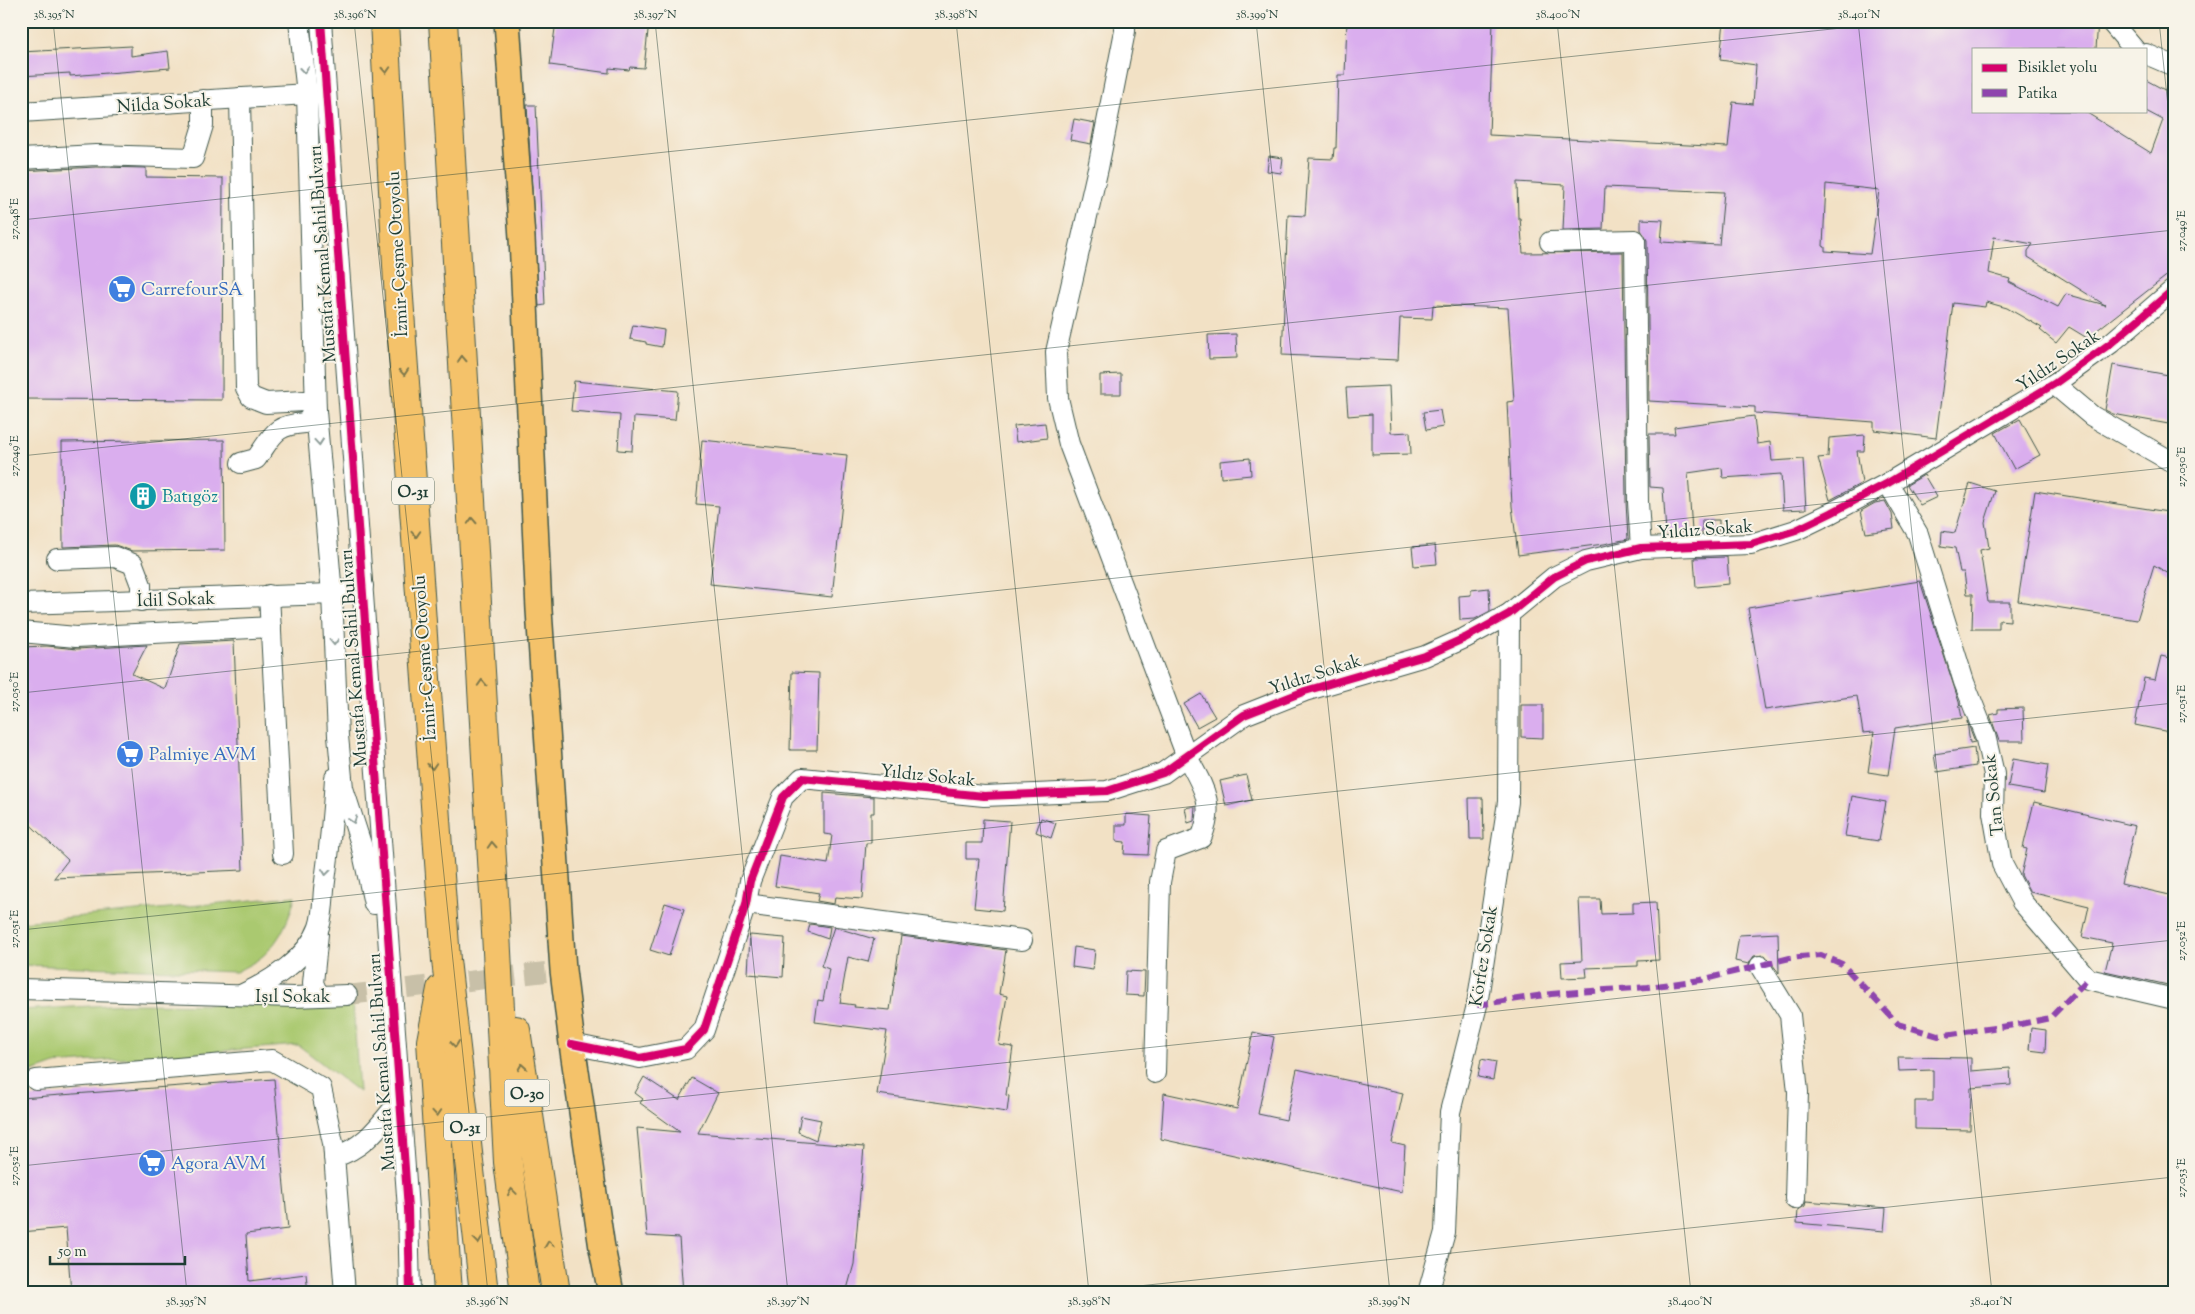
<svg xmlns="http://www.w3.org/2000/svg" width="2195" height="1314" font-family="'Sorts Mill Goudy',serif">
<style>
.green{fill:#aac970;stroke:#648352}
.building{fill:#daaeee;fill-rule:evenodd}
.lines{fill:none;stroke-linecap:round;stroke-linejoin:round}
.minor-tunnel{stroke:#c8c0a8;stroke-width:20;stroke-dasharray:20 10;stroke-linecap:butt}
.minor-casing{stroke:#3f564a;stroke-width:22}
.major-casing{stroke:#3f564a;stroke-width:28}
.highway-casing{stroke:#3f564a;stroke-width:30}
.minor{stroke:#fff;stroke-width:20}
.major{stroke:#f4c26a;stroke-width:25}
.highway{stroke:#f4c26a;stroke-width:28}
.quiet{stroke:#8e44ad;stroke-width:6;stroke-dasharray:12 6;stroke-linecap:butt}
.cycleway-casing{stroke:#f7f3e8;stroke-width:11}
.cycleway{stroke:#d6006c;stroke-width:8}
.oneway{stroke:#8f9e9a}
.oneway2{stroke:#7f794c}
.ticks{fill:none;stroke:#1f3d34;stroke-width:1;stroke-opacity:0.45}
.labels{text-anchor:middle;stroke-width:4;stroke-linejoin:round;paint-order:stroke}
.shield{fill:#f7f3e8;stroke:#60746a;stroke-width:1}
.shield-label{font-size:16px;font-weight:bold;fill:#1f3d34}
.street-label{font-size:18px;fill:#1f3d34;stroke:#f7f3e8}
.shop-label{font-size:18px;fill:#366cbe;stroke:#f7f3e8;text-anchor:start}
.culture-label{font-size:18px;fill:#0d838f;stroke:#f7f3e8;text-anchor:start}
.neatline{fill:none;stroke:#1f3d34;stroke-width:2}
.ticks-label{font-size:12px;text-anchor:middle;fill:#1f3d34}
</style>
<rect width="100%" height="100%" fill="#f7f3e8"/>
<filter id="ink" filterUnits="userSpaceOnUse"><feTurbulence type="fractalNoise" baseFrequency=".02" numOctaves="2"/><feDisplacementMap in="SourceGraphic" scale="10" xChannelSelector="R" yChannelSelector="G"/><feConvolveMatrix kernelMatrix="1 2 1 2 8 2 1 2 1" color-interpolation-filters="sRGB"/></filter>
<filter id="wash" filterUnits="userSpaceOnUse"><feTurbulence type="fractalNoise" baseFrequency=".0096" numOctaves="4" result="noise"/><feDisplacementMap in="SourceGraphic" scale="20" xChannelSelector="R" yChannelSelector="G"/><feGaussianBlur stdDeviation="1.12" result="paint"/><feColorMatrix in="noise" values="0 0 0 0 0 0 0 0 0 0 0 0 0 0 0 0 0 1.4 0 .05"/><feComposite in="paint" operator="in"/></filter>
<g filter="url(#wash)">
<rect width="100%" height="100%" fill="#f2e1c5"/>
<g class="green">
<path d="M295,896C290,919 280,940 264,955C256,962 245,967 236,972L21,965V922Z"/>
<path d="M353,1001L359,1092L298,1045L55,1064L21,1076V1010L126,1004L262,1005Z"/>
</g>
<g id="blocks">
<g class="building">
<path d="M556,21H649L644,68L630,67L629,70L609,68V73L550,65Z"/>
<path d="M1347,21H1493L1489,135L1728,147L1733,102L1753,104L1756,65L1720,60L1724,21H2098L2096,49H1974V111H2084L2151,153L2163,120L2146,111V80L2174,95V270L2087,338L2069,327L2056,343L2040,330L2042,328L2007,308L1986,302L1985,307L1953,303L1936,438L1874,430V422L1755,413V407L1649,401L1647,240L1641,230V219L1663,220L1661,242L1719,245L1724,192L1605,187L1603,229L1563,230L1565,185L1517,182L1518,218H1520L1523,253L1623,252L1626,502L1628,539L1604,544L1518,555L1512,506L1507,402L1514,401L1508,308L1433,305L1432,319L1400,318L1398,360L1282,355L1288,215L1305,216L1309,158L1333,159L1334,148H1336L1338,75H1345ZM1826,184L1879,190L1870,254L1825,251V247L1823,246ZM1994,237L2033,244L2028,251V257L2105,305L2066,294L2058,307L2009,282L2010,279L1989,273Z"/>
<path d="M131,46V56L168,51L170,68L70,76V73L21,76V52Z"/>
<path d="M527,105H536L545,305L539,306Z"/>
<path d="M1074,119L1095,123L1091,144L1070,140Z"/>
<path d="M1269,156L1283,158L1281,173L1267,171Z"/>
<path d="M96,167L146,168V177L223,178L222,400L21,399V171Z"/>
<path d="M633,325L664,330L662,347L646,344V342L630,339Z"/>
<path d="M1236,334L1237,358L1209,359L1208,335Z"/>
<path d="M2113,365L2174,376V425L2113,414L2105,410Z"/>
<path d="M1121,374V394H1100V375Z"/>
<path d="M574,381L678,391L675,420L634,417L632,451L618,450L620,415L571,411Z"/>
<path d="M1389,386L1391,433L1410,432L1411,454L1372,455V414L1348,416L1346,388Z"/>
<path d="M1440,410L1443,427L1426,430L1423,412Z"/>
<path d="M1754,416L1757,444L1770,442L1772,461L1803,459L1806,509L1783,510L1781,474L1723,478L1722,468L1688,473L1692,531L1666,533L1663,488L1650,487L1649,434H1675L1674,427Z"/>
<path d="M2020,419L2040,455L2014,469L1995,433Z"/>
<path d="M1045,423L1047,438L1016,442L1014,426Z"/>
<path d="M1865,435L1864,451H1857L1862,483L1830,500L1818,458L1828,457L1829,438Z"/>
<path d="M224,440L225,550L132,551L115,545L63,547L62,442Z"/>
<path d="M702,440L847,455L832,597L710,584L719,506L696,504Z"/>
<path d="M1250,458L1251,475L1221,478L1220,461Z"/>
<path d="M1924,475L1937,497L1920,505L1907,485Z"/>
<path d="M1970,483L1995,491L1985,522L1989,548L1980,550L1988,602H2010V621L1999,620V629H1972L1973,594H1967L1964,572H1960L1955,548L1941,546L1942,531L1955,533Z"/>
<path d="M2035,491L2174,513V533L2170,559L2174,561V577L2154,565L2137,620L2018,601Z"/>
<path d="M1885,501L1892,514L1894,529L1866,533L1861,511L1875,503Z"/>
<path d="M1702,520H1719V533L1702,534Z"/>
<path d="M1435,545L1437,564L1414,566L1412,547Z"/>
<path d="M1727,557L1729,584L1696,587L1694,558Z"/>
<path d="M1920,581L1959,702L1962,718L1895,728L1888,775L1868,772L1874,732L1863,733L1857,696L1765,710L1748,608Z"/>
<path d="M1489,588L1490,611L1475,619L1460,620L1459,596L1471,595V590Z"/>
<path d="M234,641L243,870L54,878L68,860L21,816V647L47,646L77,649L147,645L132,674L165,689L180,644Z"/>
<path d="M2161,656L2174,659V733L2135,725L2144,678L2155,680Z"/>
<path d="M792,672L819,673L817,750H790Z"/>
<path d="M1201,694L1215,717L1197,727L1184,704Z"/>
<path d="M1521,705H1543V738L1521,737Z"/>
<path d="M2023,708L2024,741H1999L1990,715L1998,713V709Z"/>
<path d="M1967,721L1974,739L1975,742L1970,743Z"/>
<path d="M1974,748L1976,766L1937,772L1934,754Z"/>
<path d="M2013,759L2048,765L2044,793L2008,787Z"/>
<path d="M1246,775L1252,800L1226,806L1220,781Z"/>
<path d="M824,793L874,797V813H871V843H866L862,899L835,897L834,904L817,901L819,893L775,886L780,856L828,864L832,835L824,834Z"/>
<path d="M1852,796L1886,802L1879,841L1845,836Z"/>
<path d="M1469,798H1483L1484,839H1470Z"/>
<path d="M2034,802L2135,826L2121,884L2174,896V959L2168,985L2105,971L2112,943L2082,937L2089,906L2030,892L2021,875L2027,849L2023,848Z"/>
<path d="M1195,806L1194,821L1188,823L1185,808Z"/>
<path d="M1126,814L1151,816L1148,855L1124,854L1125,842L1116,841V825H1126Z"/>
<path d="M1041,818L1056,823L1051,838L1036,832Z"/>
<path d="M983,819L1010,821L1003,911L974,908L979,859H966V843H982Z"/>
<path d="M1579,899H1600L1601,914L1633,913V903L1656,902L1659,960L1638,961V966L1586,968L1587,977L1562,978L1561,962L1582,961Z"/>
<path d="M665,903L684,909L669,956L650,950Z"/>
<path d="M810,924L830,927L828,939L808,932Z"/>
<path d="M834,927L874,939L868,962L848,957L840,1003L855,1005L854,1007L890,1010L901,936L1006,950L999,994L1007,996L999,1045L1013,1047L1006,1095L1009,1096L1007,1112L877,1094L887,1031L815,1022L818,1000L823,1001L829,969L821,966Z"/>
<path d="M1778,933L1779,973L1765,955L1754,956L1749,964L1735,961L1739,935Z"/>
<path d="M750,935L785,938L783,977L748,974Z"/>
<path d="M1074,947L1095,950L1093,970L1072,967Z"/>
<path d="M1126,971L1145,972L1144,996L1125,995Z"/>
<path d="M2031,1028L2046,1030L2045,1052L2029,1050Z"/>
<path d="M1253,1032L1274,1037L1258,1114L1286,1120L1297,1069L1403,1093L1392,1143L1405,1146L1402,1192L1161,1139L1164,1093L1237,1109Z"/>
<path d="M1898,1057L1971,1058V1071L2010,1068L2011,1085L1971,1088L1970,1130L1915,1129V1101H1933V1070L1899,1071Z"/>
<path d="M1481,1059L1496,1062L1493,1080L1478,1077Z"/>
<path d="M644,1077L679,1100L692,1078L718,1093L698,1133L864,1147L854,1264L846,1293H683L679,1238L647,1236L637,1128L680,1132L640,1103L643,1099L635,1093Z"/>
<path d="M274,1079L288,1229L246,1234L249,1281L306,1274L308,1293H71L66,1228L21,1232V1098Z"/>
<path d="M801,1116L821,1120L816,1140L798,1132Z"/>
<path d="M1806,1201L1886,1208L1884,1231L1797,1223L1798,1210L1805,1206Z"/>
</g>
</g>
</g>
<g filter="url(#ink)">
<use href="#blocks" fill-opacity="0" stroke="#3f564a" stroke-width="1"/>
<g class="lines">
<path class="minor-tunnel" d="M347,995L563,970"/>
<g class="minor-casing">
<g id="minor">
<path d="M299,21L307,94L316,411L332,594L363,586"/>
<path d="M321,21L408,1209L410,1293"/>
<path d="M1125,21V31L1098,168L1056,352L1058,398L1069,444L1187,757C1203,787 1216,804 1201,838L1166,851L1160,882L1155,1073"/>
<path d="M2110,21L2134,49"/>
<path d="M2146,54L2174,66"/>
<path d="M240,98L246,388L251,397L266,403L305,401L316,411L305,423C273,425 273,436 256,459L241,463"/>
<path d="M21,112L307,94"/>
<path d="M21,159L96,155L193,158L203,125V100"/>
<path d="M1550,242L1635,240L1638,502L1641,548"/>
<path d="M2054,384L2092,416L2174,463"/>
<path d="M1888,483L1918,534L1964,682L1985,735L1994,774L1993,813L2002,864L2022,902L2088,979L2174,999"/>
<path d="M57,559L115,557L133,564L141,585V601"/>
<path d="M269,595L283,854"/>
<path d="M21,604L332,594L338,736L343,788L361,844L374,904"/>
<path d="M21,632L76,637L271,627"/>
<path d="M746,904L1022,940"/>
<path d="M318,934L313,983L319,996"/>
<path d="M1760,966L1790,1015L1798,1092L1795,1199"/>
<path d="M21,989L294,997L347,995"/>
<path d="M243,994C271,981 308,958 319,927C323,916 323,900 324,889C329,852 333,815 335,778"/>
<path d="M572,1044L640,1058L686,1049L704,1030L746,904L750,881L783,797L802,778L984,796L1107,791L1163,773L1244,715L1305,691L1425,656L1465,638L1509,614L1554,577L1586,561L1641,548L1751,544L1796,530L1831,513L1888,483L2054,384L2111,343L2174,289"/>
<path d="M36,1080L272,1060L321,1088L333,1143L345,1293"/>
<path d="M334,1157C365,1148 379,1126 399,1102"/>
<path d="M1428,1293L1445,1232L1450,1112L1477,1005L1508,802L1509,614"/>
</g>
</g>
<g class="major-casing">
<path id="major" d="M507,21L522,238L539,610L563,970L572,1044L602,1248L611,1293"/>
</g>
<g class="highway-casing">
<g id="highway">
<path d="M384,21L398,284L446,960L484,1293"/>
<path d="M443,21L494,894L508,1162L525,1293"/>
<path d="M441,989L431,1041L448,1293"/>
<path d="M516,1030L556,1293"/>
</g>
</g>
<use href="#minor" class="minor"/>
<use href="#major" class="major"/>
<use href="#highway" class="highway"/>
<path class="quiet" d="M1477,1005L1551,994L1648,987L1701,980L1790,958L1821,955L1842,964L1898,1024L1938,1036L2021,1024L2050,1018L2088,979"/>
<g class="cycleway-casing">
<g id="cycleway">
<path d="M321,21L408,1209L410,1293"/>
<path d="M572,1044L640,1058L686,1049L704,1030L746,904L750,881L783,797L802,778L984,796L1107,791L1163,773L1244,715L1305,691L1425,656L1465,638L1509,614L1554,577L1586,561L1641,548L1751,544L1796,530L1831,513L1888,483L2054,384L2111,343L2174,289"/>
</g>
</g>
<use href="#cycleway" class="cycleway"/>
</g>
<defs><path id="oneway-chevron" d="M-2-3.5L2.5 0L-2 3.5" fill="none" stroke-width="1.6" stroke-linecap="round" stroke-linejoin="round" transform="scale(1.25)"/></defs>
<g class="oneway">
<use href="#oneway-chevron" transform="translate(304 70) rotate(84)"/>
<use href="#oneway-chevron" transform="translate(319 442) rotate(85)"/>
<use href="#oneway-chevron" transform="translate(334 642) rotate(88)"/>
<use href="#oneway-chevron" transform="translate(353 820) rotate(72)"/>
<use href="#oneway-chevron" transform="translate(326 872) rotate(97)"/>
</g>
<g class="oneway2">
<use href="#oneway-chevron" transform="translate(386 70) rotate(87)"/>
<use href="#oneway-chevron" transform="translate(462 359) rotate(-93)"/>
<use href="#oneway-chevron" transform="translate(404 372) rotate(86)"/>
<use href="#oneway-chevron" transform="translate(472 521) rotate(-93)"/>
<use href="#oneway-chevron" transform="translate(416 534) rotate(86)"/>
<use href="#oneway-chevron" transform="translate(482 683) rotate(-93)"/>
<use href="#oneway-chevron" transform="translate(432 766) rotate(86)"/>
<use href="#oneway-chevron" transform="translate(492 845) rotate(-93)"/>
<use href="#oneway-chevron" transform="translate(455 1044) rotate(83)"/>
<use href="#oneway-chevron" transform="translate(522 1067) rotate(-99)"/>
<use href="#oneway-chevron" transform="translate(437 1113) rotate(86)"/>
<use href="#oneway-chevron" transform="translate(512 1192) rotate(-98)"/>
<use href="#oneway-chevron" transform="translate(478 1240) rotate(84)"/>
<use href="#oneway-chevron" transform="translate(549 1244) rotate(-98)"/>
</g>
</g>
<path class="ticks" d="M53,21L187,1293M354,21L488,1293M655,21L788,1293M956,21L1089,1293M1256,21L1390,1293M1557,21L1691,1293M1858,21L1992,1293M2159,21L2174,163M21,220L1908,21M21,456L2174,230M21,693L2174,467M21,930L2174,703M21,1166L2174,940M1072,1293L2174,1177"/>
<defs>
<g id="supermarket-disc" transform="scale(1.4375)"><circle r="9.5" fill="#3f7fe0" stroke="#f7f3e8"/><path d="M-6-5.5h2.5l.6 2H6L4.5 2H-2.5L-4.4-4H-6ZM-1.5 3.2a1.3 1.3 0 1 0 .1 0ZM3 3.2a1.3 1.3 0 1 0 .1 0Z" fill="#fff"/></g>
<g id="building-disc" transform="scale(1.4375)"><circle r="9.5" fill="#0f9aa8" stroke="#f7f3e8"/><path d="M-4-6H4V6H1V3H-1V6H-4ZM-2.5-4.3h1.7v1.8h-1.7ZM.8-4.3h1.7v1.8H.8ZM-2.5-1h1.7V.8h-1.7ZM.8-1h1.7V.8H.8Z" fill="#fff"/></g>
</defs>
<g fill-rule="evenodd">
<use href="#supermarket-disc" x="122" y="289"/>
<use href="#building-disc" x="143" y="496"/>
<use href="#supermarket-disc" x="130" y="754"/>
<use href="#supermarket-disc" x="152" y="1163"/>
</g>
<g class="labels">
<g class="shield">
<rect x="392" y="477.5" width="42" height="27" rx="4"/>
<rect x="504.5" y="1079.5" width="45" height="27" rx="4"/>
<rect x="444" y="1113.5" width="42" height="27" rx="4"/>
</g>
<g class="shield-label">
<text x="413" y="497">O-31</text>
<text x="527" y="1099">O-30</text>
<text x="465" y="1133">O-31</text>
</g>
<g class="street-label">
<text transform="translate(164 103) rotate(-4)" y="6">Nilda Sokak</text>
<text transform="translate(322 254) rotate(-94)" y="6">Mustafa Kemal Sahil Bulvarı</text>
<text transform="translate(397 254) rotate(-93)" y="6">İzmir-Çeşme Otoyolu</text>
<text transform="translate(2058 360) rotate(-34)" y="6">Yıldız Sokak</text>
<text transform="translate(1705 529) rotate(-4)" y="6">Yıldız Sokak</text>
<text transform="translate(176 599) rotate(-2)" y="6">İdil Sokak</text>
<text transform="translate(353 658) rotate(-94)" y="6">Mustafa Kemal Sahil Bulvarı</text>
<text transform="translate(424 658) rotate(-94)" y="6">İzmir-Çeşme Otoyolu</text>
<text transform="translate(1315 674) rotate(-18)" y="6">Yıldız Sokak</text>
<text transform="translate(928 775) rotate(6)" y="6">Yıldız Sokak</text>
<text transform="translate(1993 795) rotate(-96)" y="6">Tan Sokak</text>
<text transform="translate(1483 956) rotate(-81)" y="6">Körfez Sokak</text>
<text x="293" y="1002">Işıl Sokak</text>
<text transform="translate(381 1062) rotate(-94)" y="6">Mustafa Kemal Sahil Bulvarı</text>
</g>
<g class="shop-label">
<text x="141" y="295">CarrefourSA</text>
<text x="149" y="760">Palmiye AVM</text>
<text x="171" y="1169">Agora AVM</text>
</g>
<g class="culture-label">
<text x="162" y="502">Batıgöz</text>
</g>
</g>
<rect width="2195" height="1314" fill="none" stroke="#f7f3e8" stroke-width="55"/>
<rect x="1972" y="48" width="175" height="65" fill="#f7f3e8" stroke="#a1aaa0"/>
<rect x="1982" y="64" width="25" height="8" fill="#d6006c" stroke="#a1aaa0"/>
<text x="2018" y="72" font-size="15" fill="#1f3d34">Bisiklet yolu</text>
<rect x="1982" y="89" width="25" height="8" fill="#8e44ad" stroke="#a1aaa0"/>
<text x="2018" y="98" font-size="15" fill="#1f3d34">Patika</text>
<path d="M50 1256v8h135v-8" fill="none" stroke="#1f3d34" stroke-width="2.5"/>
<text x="58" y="1256" font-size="15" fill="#1f3d34" stroke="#f7f3e8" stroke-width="4" paint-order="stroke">50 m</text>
<rect x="28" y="28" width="2140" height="1258" class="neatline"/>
<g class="ticks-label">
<text x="54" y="18">38.395°N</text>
<text x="355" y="18">38.396°N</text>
<text x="655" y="18">38.397°N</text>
<text x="956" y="18">38.398°N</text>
<text x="1257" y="18">38.399°N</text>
<text x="1558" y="18">38.400°N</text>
<text x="1859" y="18">38.401°N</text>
<text transform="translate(14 219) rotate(-90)" y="4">27.048°E</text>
<text transform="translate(2181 231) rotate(-90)" y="4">27.049°E</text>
<text transform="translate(14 456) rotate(-90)" y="4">27.049°E</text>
<text transform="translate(2181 467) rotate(-90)" y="4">27.050°E</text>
<text transform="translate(14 692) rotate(-90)" y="4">27.050°E</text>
<text transform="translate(2181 704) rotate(-90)" y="4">27.051°E</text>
<text transform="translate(14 929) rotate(-90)" y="4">27.051°E</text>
<text transform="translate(2181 941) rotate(-90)" y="4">27.052°E</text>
<text transform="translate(14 1166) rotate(-90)" y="4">27.052°E</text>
<text transform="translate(2181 1178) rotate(-90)" y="4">27.053°E</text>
<text x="186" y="1305">38.395°N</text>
<text x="487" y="1305">38.396°N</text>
<text x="788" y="1305">38.397°N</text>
<text x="1089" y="1305">38.398°N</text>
<text x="1389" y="1305">38.399°N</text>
<text x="1690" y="1305">38.400°N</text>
<text x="1991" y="1305">38.401°N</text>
</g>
</svg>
